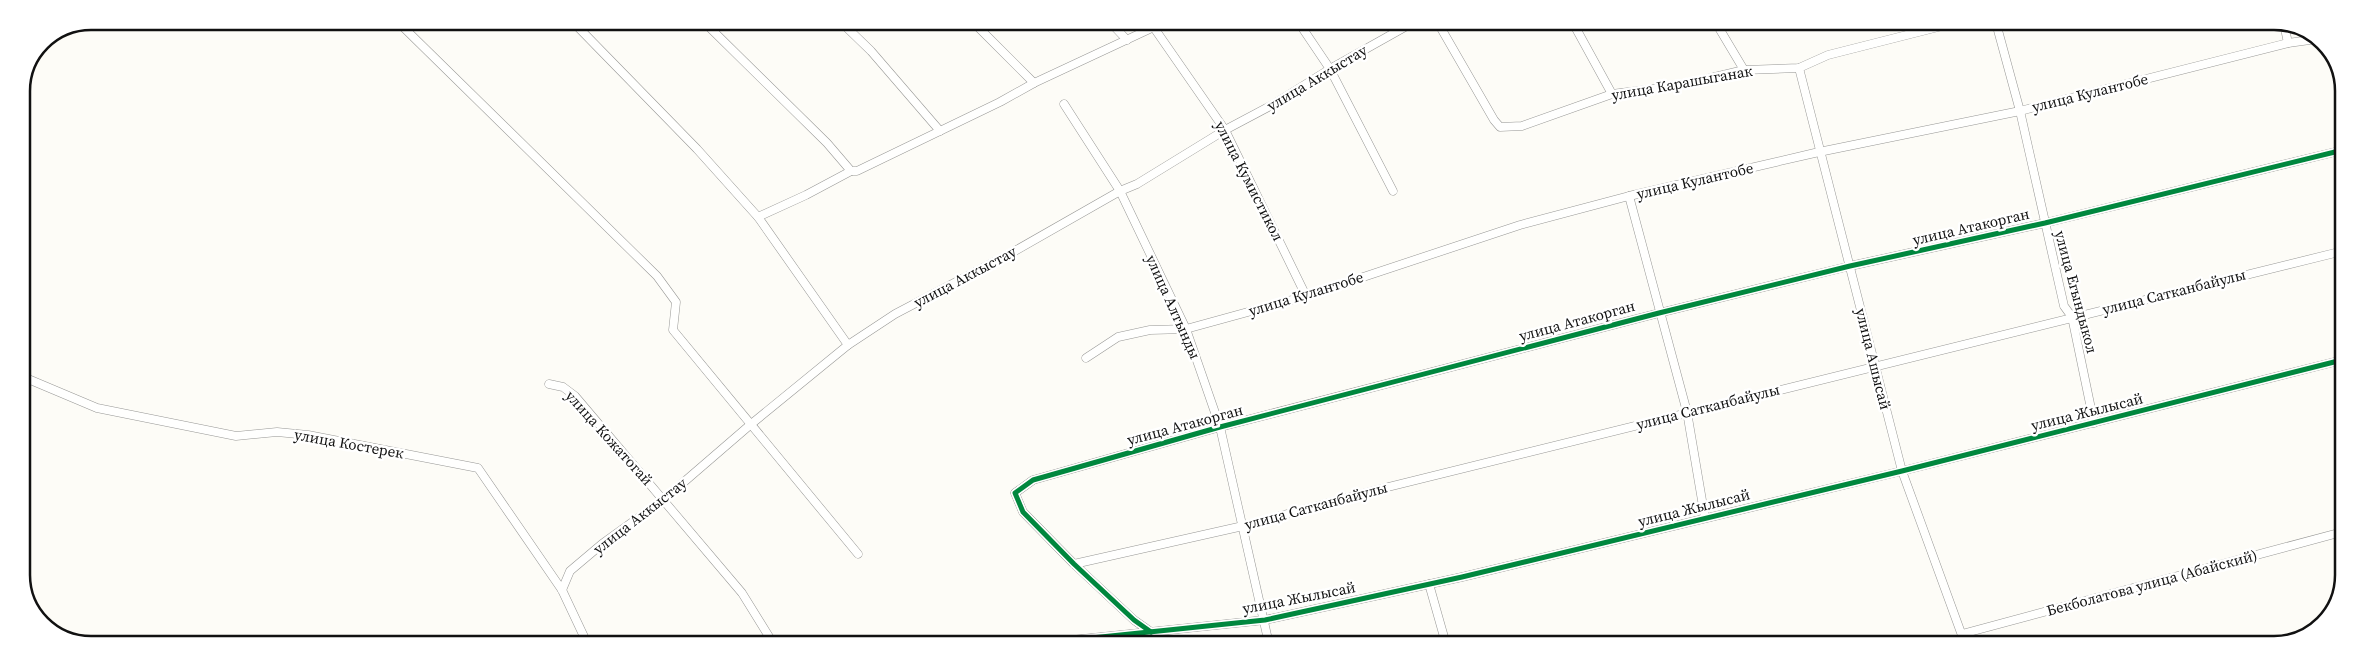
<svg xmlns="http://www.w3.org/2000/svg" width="2365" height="666" font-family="'Source Serif 4',serif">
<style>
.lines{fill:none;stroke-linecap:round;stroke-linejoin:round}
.street-casing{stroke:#979795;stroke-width:9}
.street{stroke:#fffffe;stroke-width:8}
.cycleway-casing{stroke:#fff;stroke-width:8}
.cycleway{stroke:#00873e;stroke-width:5}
.labels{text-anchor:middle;stroke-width:5;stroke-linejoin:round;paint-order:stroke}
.street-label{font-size:15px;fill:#111;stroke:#fff}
.rim{fill:none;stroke:#111;stroke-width:2.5}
</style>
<rect width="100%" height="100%" fill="#fdfcf7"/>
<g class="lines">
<g class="street-casing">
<g id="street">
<path d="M398,22L657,276L676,302L673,330L858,554"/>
<path d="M573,22L697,149L758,217L806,195L851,171"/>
<path d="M704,22L827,143L851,171H857L1000,102L1034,83L1154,27"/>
<path d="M841,22L871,51L940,131"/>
<path d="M973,22L1034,83"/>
<path d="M1110,22L1127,40"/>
<path d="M1150,22L1225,130L1306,296"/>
<path d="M1299,23L1330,69L1393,191"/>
<path d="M1438,23L1494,120L1500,127L1522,126L1612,94L1677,86L1744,70L1799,68L1828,55L1954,23"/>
<path d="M1573,23L1612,94"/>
<path d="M1716,23L1744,70"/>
<path d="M1996,23L2020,111L2064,306L2072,317L2094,423"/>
<path d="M2284,24L2288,43"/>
<path d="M1799,68L1902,471L1964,641L1963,644"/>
<path d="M1064,104L1120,191L1186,329L1220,427L1269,644"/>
<path d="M1629,196L1687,412L1705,518"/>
<path d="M758,217L848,345"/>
<path d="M1086,358L1118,337L1150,330L1186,329L1306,296L1520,225L1629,196L1819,152L2020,111L2288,43L2317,39"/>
<path d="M21,376L97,408L236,436L277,432L308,435L478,468L562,590L587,643"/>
<path d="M549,384L563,387L575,396L742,593L773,643"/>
<path d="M1074,564L1243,526L1376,490L2343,251"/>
<path d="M1429,584L1446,644"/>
<path d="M562,590L570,571L602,544L663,500L750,425L848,345L895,314L1013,252L1120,191L1137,184L1225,130L1274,104L1330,69L1412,23"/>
<path d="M1151,632L1134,620L1074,564L1023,512L1015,493L1033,480L1220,427L1659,313L1850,266L2045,223L2343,150"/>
<path d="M1962,634L2342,532"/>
<path d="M1043,643L1265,620L1462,577L1902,471L2342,360"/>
</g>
</g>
<use href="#street" class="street"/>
<g class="cycleway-casing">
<g id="cycleway">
<path d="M1151,632L1134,620L1074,564L1023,512L1015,493L1033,480L1220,427L1659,313L1850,266L2045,223L2343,150"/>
<path d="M1043,643L1265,620L1462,577L1902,471L2342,360"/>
</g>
</g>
<use href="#cycleway" class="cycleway"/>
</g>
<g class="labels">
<g class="street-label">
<text transform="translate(1317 78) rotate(-31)" y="5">улица Аккыстау</text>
<text transform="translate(1682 83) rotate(-10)" y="5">улица Карашыганак</text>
<text transform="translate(2090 93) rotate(-14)" y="5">улица Кулантобе</text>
<text transform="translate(1249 181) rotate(63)" y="5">улица Кумистикол</text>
<text transform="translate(1695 181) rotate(-13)" y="5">улица Кулантобе</text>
<text transform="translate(1971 227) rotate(-13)" y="5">улица Атакорган</text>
<text transform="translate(965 277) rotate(-28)" y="5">улица Аккыстау</text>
<text transform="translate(2076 292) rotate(75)" y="5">улица Егындыкол</text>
<text transform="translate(2174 292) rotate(-14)" y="5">улица Сатканбайулы</text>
<text transform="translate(1306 294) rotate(-17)" y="5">улица Кулантобе</text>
<text transform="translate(1173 307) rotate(66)" y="5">улица Алтынды</text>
<text transform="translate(1577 321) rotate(-15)" y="5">улица Атакорган</text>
<text transform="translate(1873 359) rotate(76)" y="5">улица Ашысай</text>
<text transform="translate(1708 407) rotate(-14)" y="5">улица Сатканбайулы</text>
<text transform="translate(2087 412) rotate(-14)" y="5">улица Жылысай</text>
<text transform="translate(1185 425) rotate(-15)" y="5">улица Атакорган</text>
<text transform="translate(609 438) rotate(48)" y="5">улица Кожатогай</text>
<text transform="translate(349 444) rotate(10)" y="5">улица Костерек</text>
<text transform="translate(1316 506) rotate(-15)" y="5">улица Сатканбайулы</text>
<text transform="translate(1694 508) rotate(-14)" y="5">улица Жылысай</text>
<text transform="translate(640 516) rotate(-38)" y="5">улица Аккыстау</text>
<text transform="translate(2152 583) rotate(-15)" y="5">Бекболатова улица (Абайский)</text>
<text transform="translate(1299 598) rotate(-11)" y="5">улица Жылысай</text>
</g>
</g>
<path d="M0 0H2365V666H0ZM91 30H2274A61 61 0 0 1 2335 91V575A61 61 0 0 1 2274 636H91A61 61 0 0 1 30 575V91A61 61 0 0 1 91 30Z" fill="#fff" fill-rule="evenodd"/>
<path class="rim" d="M91 30H2274A61 61 0 0 1 2335 91V575A61 61 0 0 1 2274 636H91A61 61 0 0 1 30 575V91A61 61 0 0 1 91 30Z"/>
</svg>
